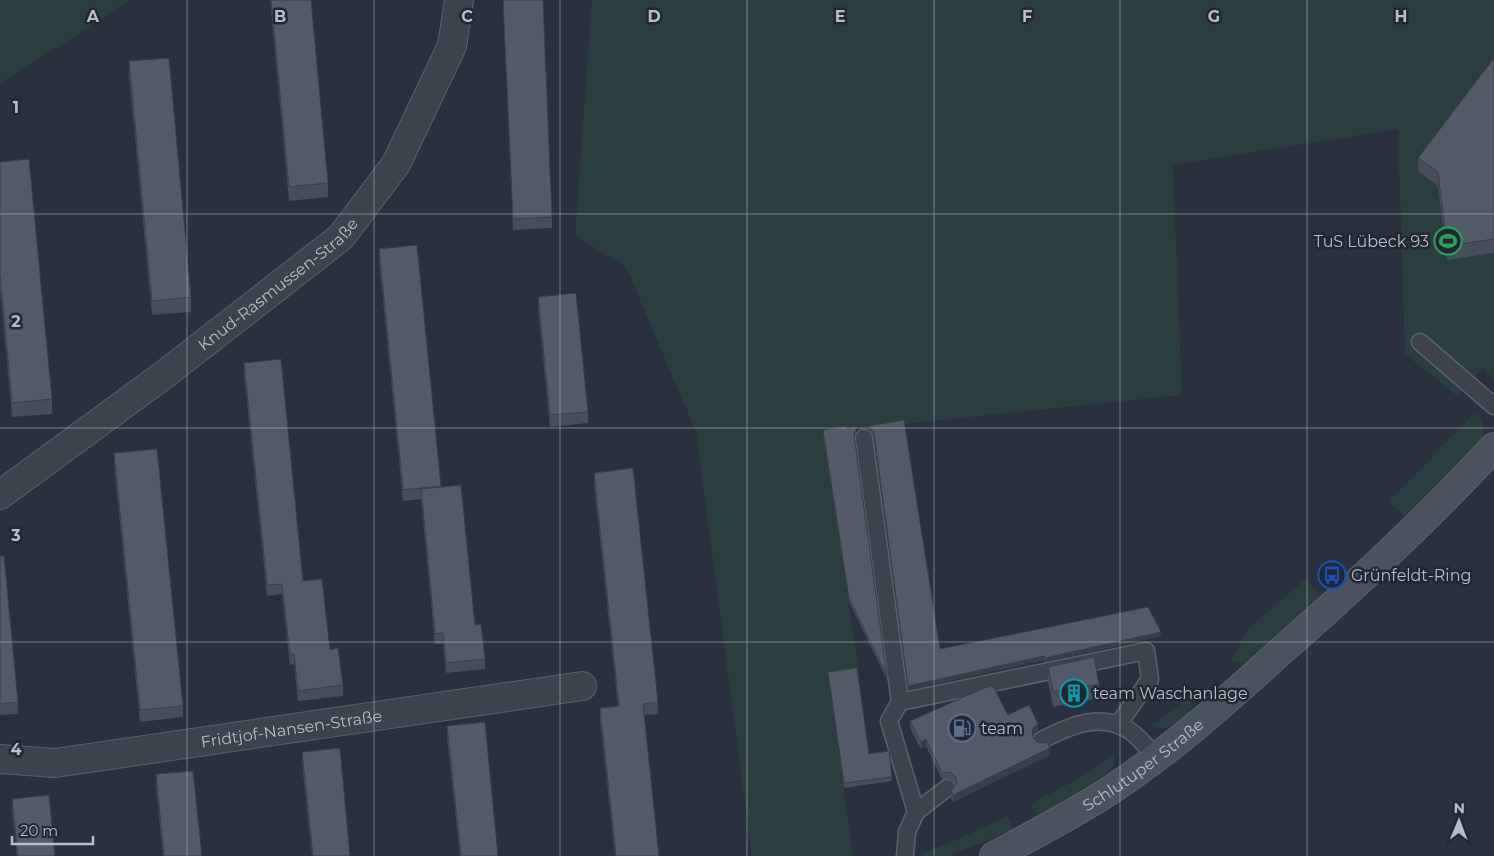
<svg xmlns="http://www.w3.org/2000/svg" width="1494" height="856" font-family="Montserrat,sans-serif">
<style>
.green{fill:#2b3e3f}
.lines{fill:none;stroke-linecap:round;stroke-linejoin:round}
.service-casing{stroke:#5a616b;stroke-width:19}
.minor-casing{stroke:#5a616b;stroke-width:30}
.secondary-casing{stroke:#5a616b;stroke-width:30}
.service{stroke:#3c434d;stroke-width:16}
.minor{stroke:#3c434d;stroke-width:28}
.secondary{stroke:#4a525f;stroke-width:28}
.wall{fill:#474d59}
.shaded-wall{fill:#393f48}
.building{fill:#525a67;stroke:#393f48}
.grid{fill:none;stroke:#b8bec8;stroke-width:1;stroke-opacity:0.55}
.labels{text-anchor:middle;stroke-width:5;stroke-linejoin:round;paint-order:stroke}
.poi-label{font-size:16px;fill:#b8bec8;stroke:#212832;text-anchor:start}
.street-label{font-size:16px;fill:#b8bec8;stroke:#212832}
.grid-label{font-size:16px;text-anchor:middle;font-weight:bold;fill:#b8bec8;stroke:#212832;stroke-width:5;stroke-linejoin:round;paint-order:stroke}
</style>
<rect width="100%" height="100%" fill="#28313d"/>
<g class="green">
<path d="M0,0H129L74,37L0,83Z"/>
<path d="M592,0H1494V379L1483,368L1457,396L1405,354L1398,129L1173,165L1182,395L904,424L823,434L859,671L828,676L853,856H752L696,432L626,267L575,236Z"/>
<path d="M1475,413C1484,423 1486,429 1481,441L1405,517L1389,501Z"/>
<path d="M1306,579L1322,596L1249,661C1242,664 1236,665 1230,660L1237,651L1241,640L1248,629Z"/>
<path d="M1193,694L1194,699L1191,710L1170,727L1163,729L1152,726Z"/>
<path d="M1114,755L1113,766L1110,771L1083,789L1038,816L1030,804L1074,781Z"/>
<path d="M1008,816L1013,829L979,844L949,856H922V853L956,840Z"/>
</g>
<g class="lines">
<g class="service-casing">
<g id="service">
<path d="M1420,342L1494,406"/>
<path d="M864,438L900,702"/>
<path d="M1042,740C1071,725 1105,710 1134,734C1142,741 1149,750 1156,757"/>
<path d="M916,812L889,721L900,702L1146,651L1150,679L1118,725"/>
<path d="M905,856L907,832L916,812L947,788"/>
</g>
</g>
<g class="minor-casing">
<g id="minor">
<path id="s1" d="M0,495L165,374L341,237L396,164L452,46L459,0"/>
<path id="s2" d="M0,759L55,763L582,686"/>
</g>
</g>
<g class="secondary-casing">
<g id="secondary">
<path id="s3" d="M994,856C1032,836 1070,816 1106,793C1168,753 1225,702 1279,653C1353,588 1427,520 1494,447"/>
</g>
</g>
<use href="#service" class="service"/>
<use href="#minor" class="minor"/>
<use href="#secondary" class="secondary"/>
</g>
<g class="wall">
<path d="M270,0H311L328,183V197L289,201Z"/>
<path d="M503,0L552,217V228L513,230Z"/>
<path d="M1494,58V253L1447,260L1438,186L1418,171V158Z"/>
<path d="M129,61L191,297V312L152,315L129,76Z"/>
<path d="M0,162L52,399V414L12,417L0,289Z"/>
<path d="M417,245L441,487L475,625L485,659V669L446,673L443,644H435L421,499L403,501L379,260V249Z"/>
<path d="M538,297L588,412V423L550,427L538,309Z"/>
<path d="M244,363L303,581L330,650L343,685V696L298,701L294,664L290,665L282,594L267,596L244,374Z"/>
<path d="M904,420L940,649L1161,636L1045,662L1044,660L908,690L874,437L869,430V426Z"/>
<path d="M847,429L857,432L854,438L887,680L849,602L823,434V430Z"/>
<path d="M114,453L183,706V717L140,722L114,464Z"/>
<path d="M594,473L658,702V714L644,715L659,856H615L600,720V708L618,706L594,484Z"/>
<path d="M0,556L18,702V714L0,715Z"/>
<path d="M1048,667L1099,684V698L1053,707L1048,682Z"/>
<path d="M828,672L869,754L892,777V781L844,788Z"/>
<path d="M1008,715L1038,731L1033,735V737L1050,755L953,802L951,798V791L956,785L955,782L950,779H942L926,746L921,749L910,728V721Z"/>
<path d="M447,726L498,856H460L447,737Z"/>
<path d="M302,752L350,856H312L302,764Z"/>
<path d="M156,774L202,856H163L156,786Z"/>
<path d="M12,799L55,856H17L12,810Z"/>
</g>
<g class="shaded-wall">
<path d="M1161,632V636L1045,662V658Z"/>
<path d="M1044,656V660L908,690V686Z"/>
<path d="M1038,724V731L1033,735L1032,740V733L1033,728Z"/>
<path d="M926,739V746L921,749V742Z"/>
<path d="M1050,748V755L953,802V795Z"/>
</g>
<g class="building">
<path d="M271,0H311L328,183L289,187Z"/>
<path d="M503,0H543L552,217L513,219Z"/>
<path d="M169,58L191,297L152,301L129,61Z"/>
<path d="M1494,58V239L1447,246L1438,172L1418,158Z"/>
<path d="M29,159L52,399L12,403L0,274V162Z"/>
<path d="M417,245L441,486L403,490L379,249Z"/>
<path d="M576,293L588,412L550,415L538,297Z"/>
<path d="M281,359L303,581L322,579L330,650L338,648L343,685L298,691L294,654H290L282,584L267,585L244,363Z"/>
<path d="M904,420L940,649L1148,607L1161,632L1045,658L1044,656L908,686L874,433L869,426Z"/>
<path d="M847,426V429L857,427L854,435L887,676L849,598L823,430Z"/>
<path d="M157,449L183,706L140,710L114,453Z"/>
<path d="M633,468L658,702L643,704L659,856H616L600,708L619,706L594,473Z"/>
<path d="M461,485L475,625L481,624L485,659L446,663L443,633L435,634L421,489Z"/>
<path d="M0,556H4L18,702L0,704Z"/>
<path d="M1094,657L1099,684L1053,692L1048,667Z"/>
<path d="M857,668L869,754L889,751L892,777L844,783L828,672Z"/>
<path d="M993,686L1008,715L1029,705L1038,724L1033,728L1032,733L1033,737L1037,742L1042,743L1047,742L1050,748L953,795L951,791L956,785L957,780L955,776L950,772L942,773L926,739L921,742L910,721L984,688Z"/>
<path d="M485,722L498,856H461L447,726Z"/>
<path d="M340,748L350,856H313L302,752Z"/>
<path d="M193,771L202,856H164L156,774Z"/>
<path d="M49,795L55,856H18L12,799Z"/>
</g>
<path class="grid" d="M187,0V856M374,0V856M560,0V856M747,0V856M934,0V856M1120,0V856M1307,0V856M0,214H1494M0,428H1494M0,642H1494"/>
<defs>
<g id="stadium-ring" transform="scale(1.4375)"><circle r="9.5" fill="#212832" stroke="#2e9e5b" stroke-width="1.5"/><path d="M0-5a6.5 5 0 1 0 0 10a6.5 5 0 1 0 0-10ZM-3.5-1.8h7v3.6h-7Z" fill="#2e9e5b"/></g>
<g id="bus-ring" transform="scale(1.4375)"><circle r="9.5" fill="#212832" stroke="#1a4fb4" stroke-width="1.5"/><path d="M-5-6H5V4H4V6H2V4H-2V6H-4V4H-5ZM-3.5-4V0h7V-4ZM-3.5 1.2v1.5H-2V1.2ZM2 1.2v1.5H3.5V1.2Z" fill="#1a4fb4"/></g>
<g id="building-ring" transform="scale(1.4375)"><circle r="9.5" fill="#212832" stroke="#0f9aa8" stroke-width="1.5"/><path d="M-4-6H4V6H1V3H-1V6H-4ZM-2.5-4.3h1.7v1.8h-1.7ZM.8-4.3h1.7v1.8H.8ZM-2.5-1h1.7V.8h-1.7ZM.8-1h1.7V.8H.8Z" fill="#0f9aa8"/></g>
<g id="fuel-ring" transform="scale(1.4375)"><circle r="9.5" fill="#212832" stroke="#5c6f8a" stroke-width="1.5"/><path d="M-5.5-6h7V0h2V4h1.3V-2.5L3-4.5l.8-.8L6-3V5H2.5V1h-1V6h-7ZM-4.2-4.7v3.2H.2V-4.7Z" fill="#5c6f8a"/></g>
</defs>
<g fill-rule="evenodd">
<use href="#stadium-ring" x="1448" y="241"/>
<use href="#bus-ring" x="1332" y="575"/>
<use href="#building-ring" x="1074" y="693"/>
<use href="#fuel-ring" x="962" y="728"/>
</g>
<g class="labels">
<g class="poi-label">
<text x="1429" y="247" text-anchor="end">TuS Lübeck 93</text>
<text x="1351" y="581">Grünfeldt-Ring</text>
<text x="1093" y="699">team Waschanlage</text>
<text x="981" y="734">team</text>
</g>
<g class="street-label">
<text dy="6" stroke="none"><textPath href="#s1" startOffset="349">Knud-Rasmussen-Straße</textPath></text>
<text dy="6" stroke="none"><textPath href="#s2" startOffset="294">Fridtjof-Nansen-Straße</textPath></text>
<text dy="6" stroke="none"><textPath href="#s3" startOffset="175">Schlutuper Straße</textPath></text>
</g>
</g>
<g class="grid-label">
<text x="93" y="22">A</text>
<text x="280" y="22">B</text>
<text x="467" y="22">C</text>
<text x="654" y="22">D</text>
<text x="840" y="22">E</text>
<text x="1027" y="22">F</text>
<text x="1214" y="22">G</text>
<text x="1401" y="22">H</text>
<text x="16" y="113">1</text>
<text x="16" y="327">2</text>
<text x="16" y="541">3</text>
<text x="16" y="755">4</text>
</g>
<g transform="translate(1459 821) rotate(1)" stroke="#212832" stroke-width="4" paint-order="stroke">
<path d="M0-4L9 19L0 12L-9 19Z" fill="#b8bec8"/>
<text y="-8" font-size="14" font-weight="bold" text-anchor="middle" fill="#b8bec8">N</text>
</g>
<path d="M12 836v8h81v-8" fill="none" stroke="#b8bec8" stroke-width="2.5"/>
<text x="20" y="836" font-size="15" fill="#b8bec8" stroke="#212832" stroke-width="4" paint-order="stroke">20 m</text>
</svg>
